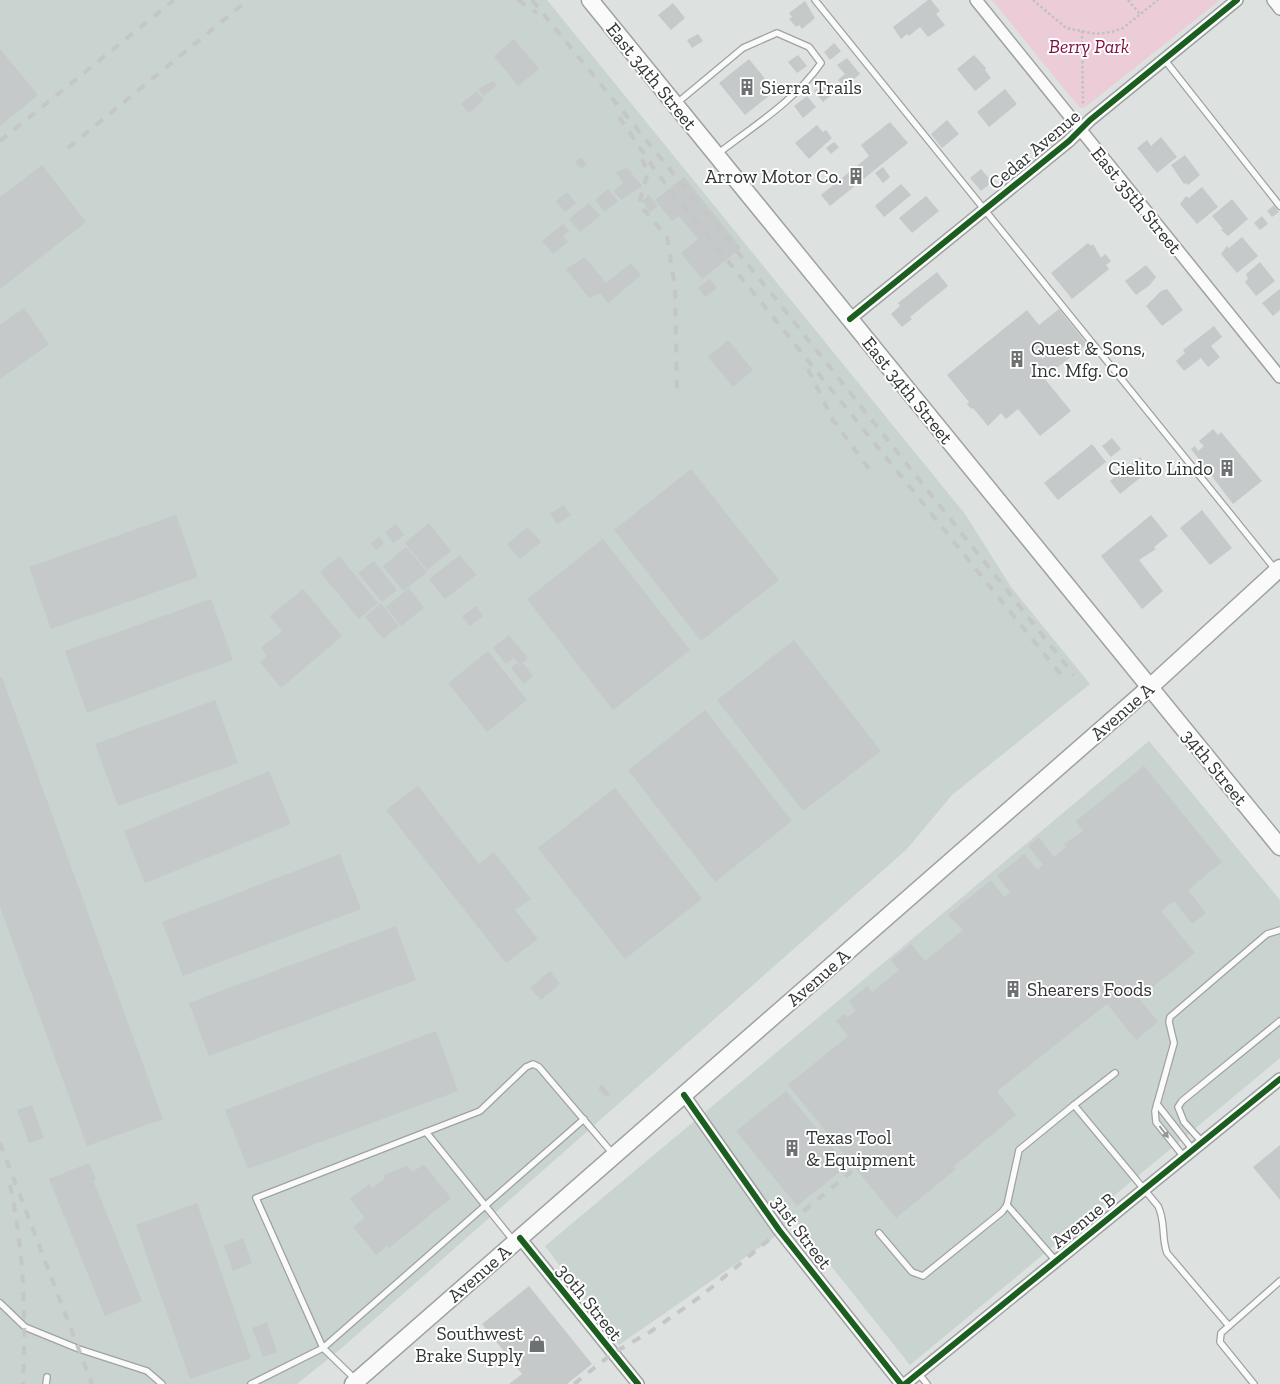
<svg xmlns="http://www.w3.org/2000/svg" width="1280" height="1384" font-family="'Zilla Slab',serif">
<style>
.built{fill:#c9d3d0}
.green{fill:#ecccd6}
.building{fill:#c6c9c9}
.lines{fill:none;stroke-linecap:round;stroke-linejoin:round}
.service-casing{stroke:#9fa2a1;stroke-width:8}
.minor-casing{stroke:#9fa2a1;stroke-width:14}
.secondary-casing{stroke:#9fa2a1;stroke-width:19}
.path{stroke:#c0c1c1;stroke-width:2.5;stroke-dasharray:2.5 2.5;stroke-linecap:butt}
.service{stroke:#fafafa;stroke-width:5.5}
.minor{stroke:#fafafa;stroke-width:11}
.secondary{stroke:#fafafa;stroke-width:16}
.rail{stroke:#c5c7c6;stroke-width:4;stroke-dasharray:9 9;stroke-linecap:butt}
.cycleway-casing{stroke:#fff;stroke-width:9}
.cycleway{stroke:#1b5e20;stroke-width:6}
.oneway{fill:#969898}
.labels{text-anchor:middle;stroke-width:4;stroke-linejoin:round;paint-order:stroke}
.park-label{font-size:19px;font-style:italic;fill:#821145;stroke:#fff}
.street-label{font-size:19px;fill:#333535;stroke:#fff}
.poi-label{font-size:19px;fill:#333535;stroke:#fff;text-anchor:start}
</style>
<rect width="100%" height="100%" fill="#dde1e0"/>
<g class="built">
<path d="M0,0H547L965,514L1011,587L1090,684L952,795L907,849L344,1346L297,1384H0Z"/>
<path d="M1149,741L1280,900V1058L910,1365L796,1222L619,1345L545,1246Z"/>
</g>
<path class="green" d="M992,0H1220L1084,108L1079,107Z"/>
<g class="building">
<path d="M928,0H931L940,11L936,14L945,25L928,37L920,27L909,36L907,34L901,39L893,27Z"/>
<path d="M805,1L815,18L802,29L799,25L796,27L789,19L792,17L789,13Z"/>
<path d="M673,3L685,18L671,30L658,15Z"/>
<path d="M698,34L703,41L692,48L687,40Z"/>
<path d="M514,39L539,69L518,86L494,56Z"/>
<path d="M834,43L841,51L830,60L824,52Z"/>
<path d="M0,49L38,95L0,126Z"/>
<path d="M798,55L807,66L797,73L788,62Z"/>
<path d="M974,55L986,68L985,70L991,78L975,91L957,69Z"/>
<path d="M847,58L860,74L844,87L838,80L845,74L837,65Z"/>
<path d="M749,59L775,91L745,115L719,83Z"/>
<path d="M827,80L836,91L823,102L814,91Z"/>
<path d="M493,81L497,85L484,96L478,89Z"/>
<path d="M1005,89L1017,104L989,127L977,112Z"/>
<path d="M477,91L484,100L469,113L461,104Z"/>
<path d="M807,96L816,107L803,118L794,106Z"/>
<path d="M947,120L959,134L942,148L931,134Z"/>
<path d="M890,122L908,143L830,206L821,195L869,156L861,145Z"/>
<path d="M817,125L823,132L826,130L832,138L809,159L795,143Z"/>
<path d="M1161,137L1177,157L1157,173L1137,148L1147,140L1151,146Z"/>
<path d="M834,142L839,147L831,154L826,148Z"/>
<path d="M1185,155L1200,175L1188,185L1186,183L1184,184L1171,165Z"/>
<path d="M581,157L587,165L581,169L575,162Z"/>
<path d="M42,165L86,222L0,289V197Z"/>
<path d="M883,167L890,177L883,183L875,173Z"/>
<path d="M627,168L642,186L621,200L613,191L623,183L616,172Z"/>
<path d="M981,169L992,182L981,191L970,178Z"/>
<path d="M684,177L741,248L702,279L681,253L698,239L679,216L672,221L655,200Z"/>
<path d="M901,184L911,195L884,217L875,206Z"/>
<path d="M1202,187L1218,207L1197,224L1180,204L1186,196L1189,198Z"/>
<path d="M608,189L618,201L605,212L595,200Z"/>
<path d="M567,192L576,203L565,212L556,201Z"/>
<path d="M649,195L658,206L650,212L642,201Z"/>
<path d="M926,196L939,211L912,233L899,218Z"/>
<path d="M1232,199L1248,219L1228,236L1221,230L1223,229L1212,216Z"/>
<path d="M589,203L600,216L580,232L569,219Z"/>
<path d="M1274,205L1279,212L1272,217L1267,211Z"/>
<path d="M1262,216L1268,224L1260,230L1254,223Z"/>
<path d="M563,224L569,231L563,236L568,242L553,254L542,241Z"/>
<path d="M1242,237L1258,256L1237,273L1221,254L1227,246L1229,248Z"/>
<path d="M1088,243L1091,246L1093,244L1101,258L1105,254L1111,261L1106,265L1109,269L1072,299L1051,273Z"/>
<path d="M585,257L606,283L631,263L641,275L608,303L600,293L589,298L566,269Z"/>
<path d="M1260,262L1275,281L1256,296L1245,282L1248,279L1246,274Z"/>
<path d="M1146,265L1156,277L1150,285L1136,295L1125,281Z"/>
<path d="M937,272L948,286L910,317L912,319L902,327L891,314L900,306L898,303Z"/>
<path d="M710,279L717,288L705,297L698,288Z"/>
<path d="M1167,289L1183,310L1162,326L1146,306L1161,291Z"/>
<path d="M1280,289V310L1273,316L1262,303Z"/>
<path d="M24,308L49,344L0,379V325Z"/>
<path d="M1059,309L1087,344L1044,378L1071,411L1040,436L1018,409L1006,419L1001,413L988,426L973,408L971,409L967,404L969,402L947,375L1027,310L1039,325Z"/>
<path d="M1214,326L1222,337L1211,346L1220,357L1208,367L1201,358L1184,371L1176,361L1185,353L1183,350Z"/>
<path d="M728,340L753,370L733,387L708,357Z"/>
<path d="M1213,429L1218,435L1221,432L1262,481L1233,504L1191,449L1195,446L1198,451L1204,446L1199,441Z"/>
<path d="M1112,438L1121,449L1111,457L1102,446Z"/>
<path d="M1092,444L1106,462L1058,500L1044,483Z"/>
<path d="M1140,457L1150,470L1120,494L1110,481Z"/>
<path d="M691,469L779,580L701,641L614,530Z"/>
<path d="M563,505L571,515L557,524L550,514Z"/>
<path d="M1202,510L1232,548L1210,565L1180,528Z"/>
<path d="M176,515L198,577L51,629L29,567Z"/>
<path d="M1151,515L1168,536L1154,547L1156,549L1139,560L1163,591L1142,609L1101,556Z"/>
<path d="M429,523L451,551L427,570L405,543Z"/>
<path d="M396,524L404,535L393,543L385,532Z"/>
<path d="M528,527L541,542L520,559L507,544Z"/>
<path d="M379,537L384,544L376,550L371,543Z"/>
<path d="M603,539L690,650L613,710L527,599Z"/>
<path d="M406,547L427,572L403,591L383,566Z"/>
<path d="M460,555L476,575L445,599L429,579Z"/>
<path d="M339,556L378,603L359,619L320,572Z"/>
<path d="M374,561L397,590L382,602L358,573Z"/>
<path d="M409,588L424,608L401,626L386,607Z"/>
<path d="M303,589L342,636L281,688L260,662L267,656L261,648L282,631L270,616Z"/>
<path d="M211,599L233,660L87,713L65,651Z"/>
<path d="M381,603L399,626L383,639L365,617Z"/>
<path d="M476,606L483,616L470,626L462,616Z"/>
<path d="M509,635L528,658L520,665L514,658L506,664L493,648Z"/>
<path d="M794,640L881,751L803,811L717,700Z"/>
<path d="M488,651L527,700L487,732L448,683Z"/>
<path d="M517,663L520,666L523,663L533,676L524,684L511,668Z"/>
<path d="M2,677L163,1119L87,1146L0,907V678Z"/>
<path d="M215,700L238,763L118,806L95,744Z"/>
<path d="M705,710L792,821L715,882L628,770Z"/>
<path d="M1144,766L1222,862L1188,890L1206,913L1192,924L1174,901L1161,911L1195,953L1139,998L1158,1022L1136,1040L1107,1004L997,1091L1016,1115L954,1166L956,1169L896,1218L788,1085L848,1036L836,1021L845,1014L848,1017L856,1011L849,1001L867,986L872,992L899,970L891,960L911,944L925,961L963,930L948,915L991,880L1004,897L1010,892L997,876L1024,854L1037,870L1043,865L1028,846L1039,837L1054,857L1066,847L1064,844L1083,831L1076,821Z"/>
<path d="M269,771L291,824L145,883L124,831Z"/>
<path d="M418,786L479,864L494,852L531,899L515,910L538,939L506,963L386,810Z"/>
<path d="M615,788L702,899L625,959L538,848Z"/>
<path d="M340,854L361,909L183,976L162,922Z"/>
<path d="M396,926L416,980L209,1056L189,1003Z"/>
<path d="M550,971L560,984L541,1000L530,988Z"/>
<path d="M436,1031L458,1091L248,1169L225,1110Z"/>
<path d="M602,1084L610,1094L606,1097L598,1088Z"/>
<path d="M786,1091L847,1166L797,1206L736,1131Z"/>
<path d="M32,1105L44,1138L29,1143L17,1110Z"/>
<path d="M1280,1145V1200L1253,1167Z"/>
<path d="M89,1163L96,1179L93,1180L142,1301L105,1316L49,1179Z"/>
<path d="M422,1165L425,1166L451,1198L389,1248L387,1246L376,1255L353,1227L365,1218L350,1199L369,1184L372,1188L385,1178L384,1175L407,1166L413,1172Z"/>
<path d="M197,1203L251,1358L190,1379L136,1225Z"/>
<path d="M243,1238L252,1263L233,1271L224,1246Z"/>
<path d="M529,1286L592,1364L567,1384H509L522,1374L482,1324Z"/>
<path d="M267,1322L277,1352L263,1357L252,1328Z"/>
</g>
<g class="lines">
<g class="service-casing">
<g id="service">
<path d="M815,0L1275,569"/>
<path d="M1164,59L1280,206"/>
<path d="M677,103L743,48L777,33L809,47L821,63C795,101 752,127 716,155"/>
<path d="M1157,1104L1193,1150"/>
<path d="M1074,1105L1115,1073"/>
<path d="M584,1119L323,1348L256,1198L480,1111L526,1067L533,1064L539,1067L613,1154"/>
<path d="M426,1132L513,1240"/>
<path d="M1202,1142L1184,1122L1178,1107L1182,1101L1280,1021"/>
<path d="M1184,1157L1156,1122L1155,1111L1174,1043L1169,1022L1170,1017L1267,934L1280,930"/>
<path d="M1007,1205L1056,1261"/>
<path d="M879,1233L912,1272L923,1276L1002,1212L1007,1205L1019,1150L1074,1105L1158,1206C1166,1222 1161,1237 1167,1253L1229,1326"/>
<path d="M0,1303L25,1327L79,1349L147,1371L162,1384"/>
<path d="M918,1373L927,1384"/>
<path d="M46,1384L47,1377"/>
<path d="M251,1384L323,1348L355,1379"/>
<path d="M1254,1384L1220,1342L1221,1333L1280,1281"/>
</g>
</g>
<g class="minor-casing">
<g id="minor">
<path d="M976,0L1280,377"/>
<path d="M1273,0L1280,9"/>
<path d="M850,319L1069,141L1090,120L1237,0"/>
<path d="M684,1095L779,1230L901,1384"/>
<path d="M520,1238L638,1384"/>
<path d="M905,1384L1280,1079"/>
</g>
</g>
<g class="secondary-casing">
<g id="secondary">
<path d="M590,0L1280,847"/>
<path d="M353,1384L1150,687L1280,568"/>
</g>
</g>
<g class="path">
<path d="M1033,0L1066,28L1096,34L1112,32L1123,28L1158,0"/>
<path d="M1128,0L1140,14"/>
<path d="M1082,31L1083,105"/>
</g>
<use href="#service" class="service"/>
<use href="#minor" class="minor"/>
<use href="#secondary" class="secondary"/>
<g class="rail">
<path d="M518,0L537,13"/>
<path d="M532,0L775,298L1074,675"/>
<path d="M619,117L657,173L1066,681"/>
<path d="M0,141L174,0"/>
<path d="M68,148L248,0"/>
<path d="M642,159L648,172L639,204L667,237L675,288L677,391"/>
<path d="M808,369L833,420L872,473"/>
<path d="M0,1143L92,1384"/>
<path d="M10,1185C24,1251 26,1317 23,1384"/>
<path d="M574,1384L613,1353L650,1332L700,1297L852,1171"/>
</g>
<g class="cycleway-casing">
<g id="cycleway">
<path d="M850,319L1069,141L1090,120L1237,0"/>
<path d="M684,1095L779,1230L901,1384"/>
<path d="M520,1238L638,1384"/>
<path d="M905,1384L1280,1079"/>
</g>
</g>
<use href="#cycleway" class="cycleway"/>
</g>
<defs><path id="oneway-solid" d="M-6-.8H1V-3.2L6.5 0L1 3.2V.8H-6Z" transform="scale(1.25)"/></defs>
<use class="oneway" href="#oneway-solid" transform="translate(1164 1132) rotate(53)"/>
<defs>
<g id="building-bare" transform="scale(1.35)"><path d="M-4-6H4V6H1V3H-1V6H-4ZM-2.5-4.3h1.7v1.8h-1.7ZM.8-4.3h1.7v1.8H.8ZM-2.5-1h1.7V.8h-1.7ZM.8-1h1.7V.8H.8Z" fill="#6e7171" stroke="#fff" stroke-width="2.5" paint-order="stroke"/></g>
<g id="shop-bare" transform="scale(1.35)"><path d="M-5-2.5h2.3a2.7 3.5 0 0 1 5.4 0H5L5.5 6h-11ZM-1.5-2.5h3a1.5 2.3 0 0 0-3 0Z" fill="#6e7171" stroke="#fff" stroke-width="2.5" paint-order="stroke"/></g>
</defs>
<g fill-rule="evenodd">
<use href="#building-bare" x="747" y="87"/>
<use href="#building-bare" x="856" y="176"/>
<use href="#building-bare" x="1017" y="359"/>
<use href="#building-bare" x="1227" y="468"/>
<use href="#building-bare" x="1013" y="989"/>
<use href="#building-bare" x="792" y="1148"/>
<use href="#shop-bare" x="537" y="1344"/>
</g>
<g class="labels">
<g class="park-label">
<text x="1089" y="53">Berry Park</text>
</g>
<g class="street-label">
<text transform="translate(652 76) rotate(51)" y="7">East 34th Street</text>
<text transform="translate(1034 149) rotate(-40)" y="7">Cedar Avenue</text>
<text transform="translate(1137 200) rotate(51)" y="7">East 35th Street</text>
<text transform="translate(908 390) rotate(51)" y="7">East 34th Street</text>
<text transform="translate(1122 711) rotate(-41)" y="7">Avenue A</text>
<text transform="translate(1215 767) rotate(51)" y="7">34th Street</text>
<text transform="translate(818 977) rotate(-41)" y="7">Avenue A</text>
<text transform="translate(1083 1220) rotate(-39)" y="7">Avenue B</text>
<text transform="translate(802 1232) rotate(53)" y="7">31st Street</text>
<text transform="translate(479 1273) rotate(-41)" y="7">Avenue A</text>
<text transform="translate(590 1302) rotate(51)" y="7">30th Street</text>
</g>
<g class="poi-label">
<text x="761" y="94">Sierra Trails</text>
<text x="842" y="183" text-anchor="end">Arrow Motor Co.</text>
<text x="1031" y="355">Quest &amp; Sons,<tspan x="1031" dy="22">Inc. Mfg. Co</tspan></text>
<text x="1213" y="475" text-anchor="end">Cielito Lindo</text>
<text x="1027" y="996">Shearers Foods</text>
<text x="806" y="1144">Texas Tool<tspan x="806" dy="22">&amp; Equipment</tspan></text>
<text x="523" y="1340" text-anchor="end">Southwest<tspan x="523" dy="22">Brake Supply</tspan></text>
</g>
</g>
</svg>
